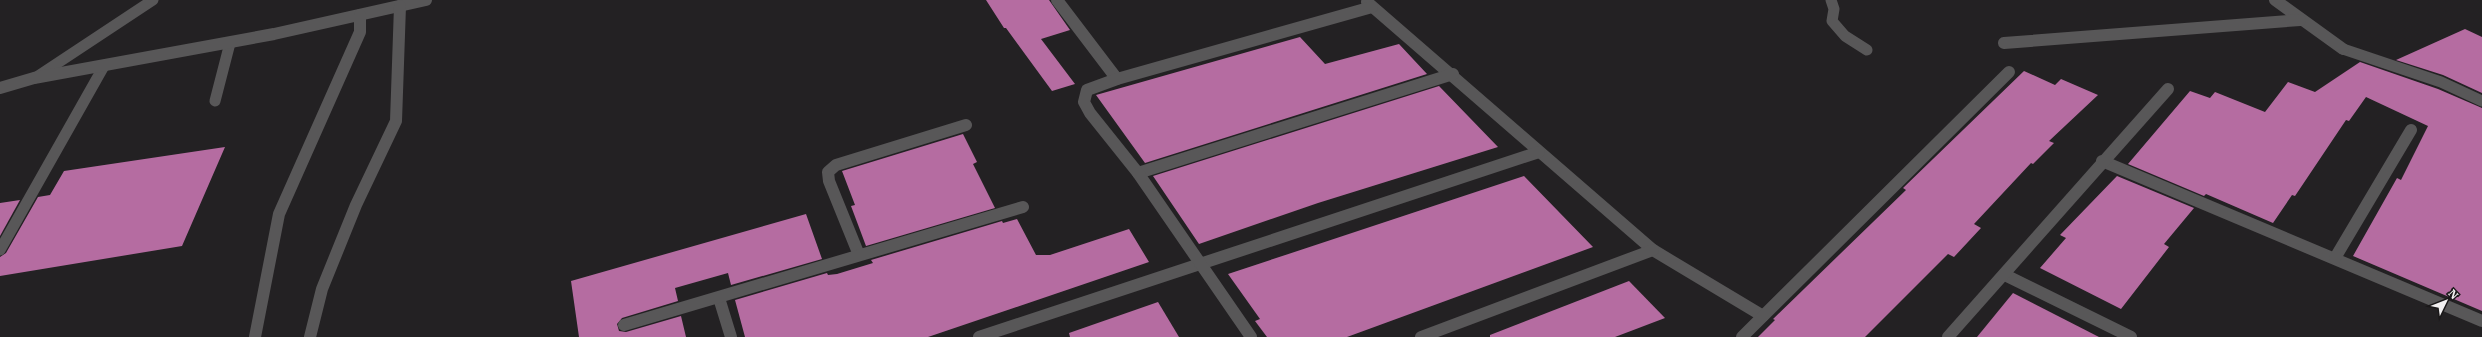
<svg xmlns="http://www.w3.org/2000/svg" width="2482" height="337" font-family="'IBM Plex Serif',serif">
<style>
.building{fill:#b56ca1}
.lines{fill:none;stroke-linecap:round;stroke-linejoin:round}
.service{stroke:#585758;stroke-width:11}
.minor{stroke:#585758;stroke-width:12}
</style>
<rect width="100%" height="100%" fill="#232123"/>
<g class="building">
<path d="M986,0H1049L1070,30L1041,39L1075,84L1052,91L1006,28H1004Z"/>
<path d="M2465,29L2482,37V93L2443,75L2396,60Z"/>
<path d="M1300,37L1325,64L1399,44L1427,74L1145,163L1096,95Z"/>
<path d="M2360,62L2438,89L2482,108V311L2353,256L2397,178L2401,180L2428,126L2366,97L2349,121L2346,120L2295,196L2292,195L2273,223L2206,194L2204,196L2128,164L2190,91L2210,98L2215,92L2265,112L2288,82L2315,92Z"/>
<path d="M2024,71L2055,85L2061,79L2098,95L2049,141L2054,143L2033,164L2031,163L1974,224L1981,228L1954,257L1948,254L1865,337H1758L1775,320L1773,319L1906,190L1903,188Z"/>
<path d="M1439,86L1498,147L1318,203L1199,244L1153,176Z"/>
<path d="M963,134L977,162L973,164L995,208L866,246L851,206L855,205L842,171Z"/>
<path d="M225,147L182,246L0,276V257L6,253L38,197L50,195L64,171Z"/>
<path d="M1524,176L1593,247L1347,337H1267L1255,321L1260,319L1228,274Z"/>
<path d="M2117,176L2194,208L2164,244L2169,247L2121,309L2040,268L2066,238L2060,235Z"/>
<path d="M20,200L0,236V203Z"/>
<path d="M806,214L822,259L731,285L728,273L675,288L678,301L622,318L617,324L619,331L626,332L681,316L686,337H579L571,281Z"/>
<path d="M1017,219L1036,255H1050L1129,229L1149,262L928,337H745L735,300L827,273L828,275L837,274L873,263L871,260L1002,221L1003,223Z"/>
<path d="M1629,281L1665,318L1615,337H1490V335Z"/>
<path d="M2013,293L2099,337H1977Z"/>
<path d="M1158,302L1179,337H1070L1069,333Z"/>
</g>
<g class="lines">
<g class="service">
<path d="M1831,0L1834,9L1832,21L1845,36L1867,50"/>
<path d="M2343,49L2441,82L2482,101"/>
<path d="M35,78L153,0"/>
<path d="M215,101L230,43"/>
<path d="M0,250L104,66"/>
</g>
<g class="minor">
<path d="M1057,0L1117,79"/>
<path d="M2275,0L2343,49"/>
<path d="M1367,2L1653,250L1763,316"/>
<path d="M2004,43L2300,20"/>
<path d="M0,88L34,78L274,34L426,0"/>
<path d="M2102,161L2482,321"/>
<path d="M1138,173L1453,74"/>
<path d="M859,255L829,181L828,172L836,165L966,125"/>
<path d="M2335,258L2411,130"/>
<path d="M2005,275L2131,337"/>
<path d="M719,298L731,337"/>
<path d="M624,325L1023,207"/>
<path d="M255,337L279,214L360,32V15"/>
<path d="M310,337L322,289L356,205L396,121L400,6"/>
<path d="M979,337L1539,152"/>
<path d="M1251,337L1138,173L1090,113L1084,102L1087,90L1117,79L1372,7"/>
<path d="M1421,337L1653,250"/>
<path d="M1742,337L2009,72"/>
<path d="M1948,337L2168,89"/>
</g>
</g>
<g transform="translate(2446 301) rotate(47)" stroke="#1a1819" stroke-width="3" paint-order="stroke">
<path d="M0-3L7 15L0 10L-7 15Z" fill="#f2f0f1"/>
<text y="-6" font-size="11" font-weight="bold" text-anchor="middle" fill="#f2f0f1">N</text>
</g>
</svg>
